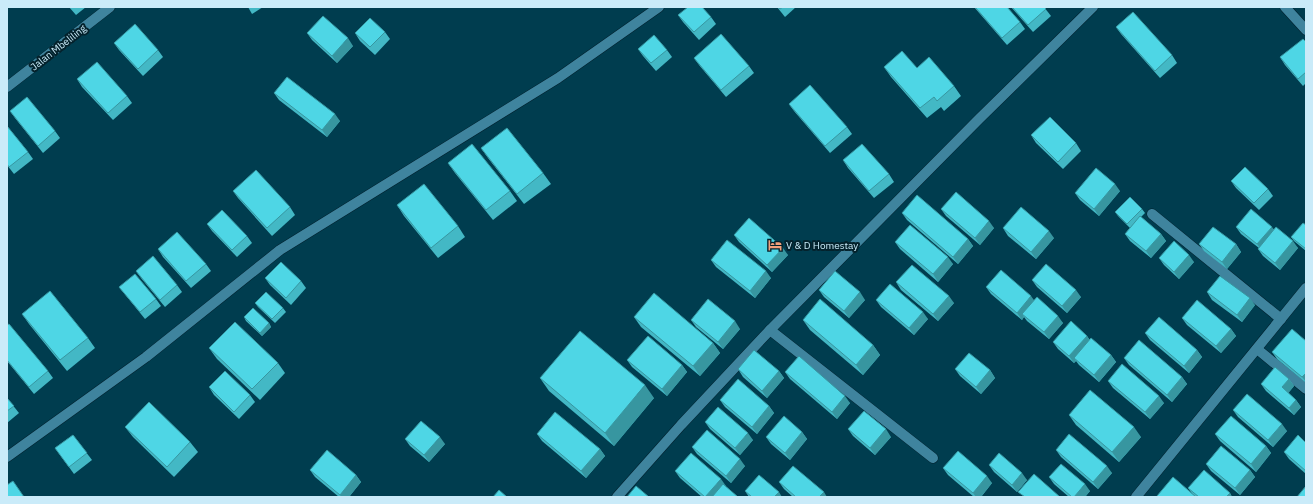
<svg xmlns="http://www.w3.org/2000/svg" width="1313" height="504" font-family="'IBM Plex Sans',sans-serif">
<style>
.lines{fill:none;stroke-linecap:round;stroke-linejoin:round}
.minor-casing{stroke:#00222f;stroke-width:11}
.tertiary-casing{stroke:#00222f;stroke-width:11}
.minor{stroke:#3f849e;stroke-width:10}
.tertiary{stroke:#3f849e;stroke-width:10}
.wall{fill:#43b8c5}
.shaded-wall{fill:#3796a0}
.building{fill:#4ed6e5;stroke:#3796a0}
.labels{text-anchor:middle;stroke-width:4;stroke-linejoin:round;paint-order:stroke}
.street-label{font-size:10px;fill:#caebf9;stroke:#04222c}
.poi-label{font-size:10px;fill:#caebf9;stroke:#04222c;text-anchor:start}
</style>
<rect width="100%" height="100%" fill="#003d4f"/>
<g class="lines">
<g class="minor-casing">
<g id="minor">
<path d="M1285,7L1306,30"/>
<path d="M7,87L110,7"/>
<path d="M1152,214L1281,319"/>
<path d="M770,330L933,458"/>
<path d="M1257,349L1306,389"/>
<path d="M7,457L146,357L280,250L558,78L659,7"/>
<path d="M617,497L681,425L770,330L979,119L1093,7"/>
</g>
</g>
<g class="tertiary-casing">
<path id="tertiary" d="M1136,497L1306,288"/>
</g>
<use href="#minor" class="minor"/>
<use href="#tertiary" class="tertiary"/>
</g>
<g class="wall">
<path d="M69,7H86L76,15Z"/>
<path d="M248,7H263L252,14Z"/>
<path d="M777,7H796L785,17Z"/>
<path d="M974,7H1007L1020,22L1025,29L1007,45Z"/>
<path d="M1011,7H1044L1051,16L1033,32Z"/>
<path d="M678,15L711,17L716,24L699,40L683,22Z"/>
<path d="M1116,27L1172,55L1177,63L1160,78L1121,34Z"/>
<path d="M385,32L390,39L375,55L360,41L355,33Z"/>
<path d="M307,33L353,46L337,63L312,40Z"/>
<path d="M1306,42V83L1303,86L1285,65L1280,57Z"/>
<path d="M114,43L158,50L163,57L143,76L119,50Z"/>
<path d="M638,49L667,50L672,57L656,71L643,56Z"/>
<path d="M694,58L749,66L754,73L726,97L699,65Z"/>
<path d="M884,67L917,68L954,86L961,96L944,111L941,107L927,118L891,77Z"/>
<path d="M77,79L127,96L132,103L113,120L82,87Z"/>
<path d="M274,93L340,121L327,137L279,100Z"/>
<path d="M789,104L847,127L852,134L830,153L794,111Z"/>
<path d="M10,111L55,131L60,138L43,153L15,118Z"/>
<path d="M7,126L28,152L33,159L14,174L7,165Z"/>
<path d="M1031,135L1076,143L1081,151L1063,169L1036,143Z"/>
<path d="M481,148L543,173L551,184L524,204L488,158Z"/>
<path d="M843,160L889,174L894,182L874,198L848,168Z"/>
<path d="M448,163L510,191L517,201L493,220L455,173Z"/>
<path d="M1231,181L1268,189L1273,196L1259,210L1236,188Z"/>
<path d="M233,191L290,207L295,215L272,236L238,198Z"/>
<path d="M1120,191L1099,216L1080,200L1075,193Z"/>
<path d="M397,205L458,226L465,237L438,258L404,216Z"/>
<path d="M941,209L994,228L980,245L946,216Z"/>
<path d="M1142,209L1145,213L1141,217L1161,234L1166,241L1151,258L1130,241L1125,234L1134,223L1130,228L1118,216L1115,212Z"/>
<path d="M902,213L968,239L973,246L958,264L907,220Z"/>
<path d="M207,224L247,236L252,243L237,257L212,231Z"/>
<path d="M1306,225V251L1294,241L1291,237Z"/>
<path d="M1236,227L1274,229L1298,248L1280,270L1263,256L1258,249L1259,248L1241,234Z"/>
<path d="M1003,228L1054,238L1036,259L1008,236Z"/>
<path d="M734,235L788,255L772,272L739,242Z"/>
<path d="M895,242L953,264L938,282L900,249Z"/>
<path d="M1199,244H1236L1241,252L1227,269L1204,251Z"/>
<path d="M158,249L206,264L211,271L191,288L163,257Z"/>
<path d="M1159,258L1194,262L1179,279L1164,265Z"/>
<path d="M711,260L771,278L755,298L716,267Z"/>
<path d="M136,271L177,285L182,292L165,307L141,278Z"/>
<path d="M265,278L301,281L306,288L291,305L270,285Z"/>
<path d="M1032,280L1081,297L1067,313L1037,287Z"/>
<path d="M896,282L954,303L938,321L901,290Z"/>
<path d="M119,287L156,299L161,306L145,319Z"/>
<path d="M986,287L1034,300L1063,323L1049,339L1027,321L1024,317L1022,320L991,294Z"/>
<path d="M819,290L865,300L849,318L824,297Z"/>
<path d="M1207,292L1255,305L1242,322L1212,300Z"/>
<path d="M876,300L928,319L914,335L881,307Z"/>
<path d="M255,303L283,308L286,312L275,323L258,307Z"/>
<path d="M22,314L88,338L95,348L67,371L29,324Z"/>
<path d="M244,317L269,323L271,327L262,336L246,321Z"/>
<path d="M634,317L713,343L720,353L700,376L641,327Z"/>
<path d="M1182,318L1231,329L1236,336L1221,353L1187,325Z"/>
<path d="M691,320L740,329L723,349L696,327Z"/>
<path d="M803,320L873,345L880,355L863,375L810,330Z"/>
<path d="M7,325L48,371L53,378L34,394L7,361Z"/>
<path d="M1145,333L1197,350L1202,357L1189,373L1150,340Z"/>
<path d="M1087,336L1089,339L1111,355L1116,362L1099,382L1079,365L1076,361L1074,363L1058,349L1053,342Z"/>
<path d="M1306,341V383L1277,359L1272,352Z"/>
<path d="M209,348L278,363L285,373L260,400L217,359Z"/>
<path d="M1124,358L1182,377L1187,384L1172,402L1129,365Z"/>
<path d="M627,360L682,365L687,372L667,396L632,367Z"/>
<path d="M738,369L779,371L784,378L767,398L743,377Z"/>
<path d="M955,369L990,370L995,378L981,394L960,376Z"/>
<path d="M785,372L850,403L837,419L790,379Z"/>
<path d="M540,378L654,398L614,446L549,391Z"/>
<path d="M1289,379L1294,386L1288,393L1296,400L1301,407L1294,415L1266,391L1261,384Z"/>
<path d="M1108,381L1164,403L1150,419L1113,388Z"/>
<path d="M209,387L250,395L255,402L239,419L214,395Z"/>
<path d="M7,398L19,413L7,423Z"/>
<path d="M720,400L769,406L774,413L757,434L725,407Z"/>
<path d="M1233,410L1287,431L1273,447L1238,417Z"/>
<path d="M1069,415L1141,437L1119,462L1076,425Z"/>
<path d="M705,422L753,440L740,455L710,429Z"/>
<path d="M125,427L190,442L198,452L174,477L133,437Z"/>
<path d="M848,429L891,437L875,455L853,436Z"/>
<path d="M802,432L807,439L790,460L771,444L766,437Z"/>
<path d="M537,434L600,449L605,456L586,478L542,441Z"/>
<path d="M1215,434L1266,446L1271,453L1256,472L1220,441Z"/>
<path d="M73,435L92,460L74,474L55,448Z"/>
<path d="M405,439L445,444L429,462L410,446Z"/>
<path d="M1306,443V474L1289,459L1284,452Z"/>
<path d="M692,447L745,466L731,483L697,454Z"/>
<path d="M1056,450L1112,473L1098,489L1061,457Z"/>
<path d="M1206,464L1250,470L1255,477L1240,495L1211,471Z"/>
<path d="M989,465L1027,480L1017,492L994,472Z"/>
<path d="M943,468L992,483L981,497H974L948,475Z"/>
<path d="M310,470L356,475L361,482L349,497H339L315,477Z"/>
<path d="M675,471L725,486L738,497H702L680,478Z"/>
<path d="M1049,477L1090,491L1085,497H1069L1054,484Z"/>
<path d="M779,482L827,497H793L784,489Z"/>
<path d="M1188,488L1230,493L1232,497H1157L1193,495Z"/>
<path d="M745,491L782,497H749Z"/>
</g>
<g class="shaded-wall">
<path d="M348,38L353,46L337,63L332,56Z"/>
<path d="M335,114L340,121L327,137L322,130Z"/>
<path d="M1115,184L1120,191L1099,216L1094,209Z"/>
<path d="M989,221L994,228L980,245L975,238Z"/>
<path d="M1272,227L1277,234L1262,251L1257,244Z"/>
<path d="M1049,231L1054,238L1036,259L1031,252Z"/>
<path d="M1161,234L1166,241L1151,258L1146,251Z"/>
<path d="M968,239L973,246L958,264L953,257Z"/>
<path d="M1293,241L1298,248L1280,270L1275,263Z"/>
<path d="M1236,244L1241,252L1227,269L1222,262Z"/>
<path d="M783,248L788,255L772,272L767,265Z"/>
<path d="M1189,255L1194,262L1179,279L1174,272Z"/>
<path d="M948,257L953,264L938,282L933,274Z"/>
<path d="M766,271L771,278L755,298L750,291Z"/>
<path d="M1076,290L1081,297L1067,313L1062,306Z"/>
<path d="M860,292L865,300L849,318L844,311Z"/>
<path d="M949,296L954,303L938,321L933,314Z"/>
<path d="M1031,296L1036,303L1022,314L1024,317L1022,320L1017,313Z"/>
<path d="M1250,298L1255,305L1242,322L1237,315Z"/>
<path d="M923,312L928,319L914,335L909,328Z"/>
<path d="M1058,316L1063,323L1049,339L1044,332Z"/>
<path d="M735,321L740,329L723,349L718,342Z"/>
<path d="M269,323L271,327L262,336L260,333Z"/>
<path d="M1231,329L1236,336L1221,353L1216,346Z"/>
<path d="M1087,336L1092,343L1074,358L1076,361L1074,363L1069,356Z"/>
<path d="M713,343L720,353L700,376L693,366Z"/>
<path d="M873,345L880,355L863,375L856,365Z"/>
<path d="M1197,350L1202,357L1189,373L1184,366Z"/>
<path d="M1111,355L1116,362L1099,382L1094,375Z"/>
<path d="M682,365L687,372L667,396L662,389Z"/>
<path d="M990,370L995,378L981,394L976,387Z"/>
<path d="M779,371L784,378L767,398L762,391Z"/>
<path d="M1306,373V382L1302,377Z"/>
<path d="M1182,377L1187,384L1172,402L1167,395Z"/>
<path d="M1289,379L1294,386L1287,395L1282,387Z"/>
<path d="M645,385L654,398L614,446L605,433Z"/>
<path d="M845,396L850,403L837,419L832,412Z"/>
<path d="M1159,396L1164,403L1150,419L1145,412Z"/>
<path d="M1296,400L1301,407L1294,415L1289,408Z"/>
<path d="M769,406L774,413L757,434L752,427Z"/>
<path d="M1282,424L1287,431L1273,447L1268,440Z"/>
<path d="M1134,427L1141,437L1119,462L1112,452Z"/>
<path d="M886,429L891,437L875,455L870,448Z"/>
<path d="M802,432L807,439L790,460L785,453Z"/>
<path d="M748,433L753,440L740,455L735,448Z"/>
<path d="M440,437L445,444L429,462L424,455Z"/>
<path d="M1266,446L1271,453L1256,472L1251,464Z"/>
<path d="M600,449L605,456L586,478L581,471Z"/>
<path d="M740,459L745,466L731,483L726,476Z"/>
<path d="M1107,466L1112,473L1098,489L1093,482Z"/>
<path d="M1250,470L1255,477L1240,495L1235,488Z"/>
<path d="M1022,473L1027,480L1017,492L1012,485Z"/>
<path d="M356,475L361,482L349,497H341L340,495Z"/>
<path d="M987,476L992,483L981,497H976L973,493Z"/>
<path d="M721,479L726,486L716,497H705Z"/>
<path d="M1085,484L1090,491L1085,497H1074Z"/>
<path d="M779,492L782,497H774Z"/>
<path d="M824,492L827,497H819Z"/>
<path d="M1230,493L1232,497H1226Z"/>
</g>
<g class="building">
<path d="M688,7H702L711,17L694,32L678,15Z"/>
<path d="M778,7H783L780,9Z"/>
<path d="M975,7H1007L1020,22L1002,38Z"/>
<path d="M1012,7H1044L1046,9L1028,25Z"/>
<path d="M1133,12L1172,55L1155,71L1116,27Z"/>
<path d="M323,16L348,38L332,56L307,33Z"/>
<path d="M370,18L385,32L370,47L355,33Z"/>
<path d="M135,24L158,50L138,69L114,43Z"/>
<path d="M721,34L749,66L721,90L694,58Z"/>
<path d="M654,35L667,50L651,63L638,49Z"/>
<path d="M1303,39L1306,42V72L1298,79L1280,57Z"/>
<path d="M902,51L917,68L929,57L954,86L937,101L934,97L920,108L884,67Z"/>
<path d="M97,62L127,96L108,113L77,79Z"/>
<path d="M287,77L335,114L322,130L274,93Z"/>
<path d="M810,85L847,127L825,146L789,104Z"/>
<path d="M27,97L55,131L38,146L10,111Z"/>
<path d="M1050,117L1076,143L1058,162L1031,135Z"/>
<path d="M7,126L28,152L9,167L7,164Z"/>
<path d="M507,128L543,173L517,194L481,148Z"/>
<path d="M472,144L510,191L486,210L448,163Z"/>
<path d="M862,144L889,174L869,191L843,160Z"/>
<path d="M1245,167L1268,189L1254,203L1231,181Z"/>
<path d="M1096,168L1115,184L1094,209L1075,193Z"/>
<path d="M256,170L290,207L267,228L233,191Z"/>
<path d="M424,184L458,226L431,248L397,205Z"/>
<path d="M956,192L989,221L975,238L941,209Z"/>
<path d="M917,195L968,239L953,257L902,213Z"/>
<path d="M1130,197L1142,209L1127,224L1115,212Z"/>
<path d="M1021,207L1049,231L1031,252L1003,228Z"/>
<path d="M1251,209L1272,227L1257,244L1236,227Z"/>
<path d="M222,210L247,236L232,250L207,224Z"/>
<path d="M1140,216L1161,234L1146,251L1125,234Z"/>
<path d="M749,218L783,248L767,265L734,235Z"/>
<path d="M1303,223L1306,225V249L1291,237Z"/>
<path d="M910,225L948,257L933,274L895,242Z"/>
<path d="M1213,227L1236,244L1222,262L1199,244Z"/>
<path d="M1276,227L1293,241L1275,263L1258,249Z"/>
<path d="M177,232L206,264L186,281L158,249Z"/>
<path d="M727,240L766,271L750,291L711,260Z"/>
<path d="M1174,241L1189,255L1174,272L1159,258Z"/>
<path d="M153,256L177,285L160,300L136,271Z"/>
<path d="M281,262L301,281L286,298L265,278Z"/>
<path d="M1046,264L1076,290L1062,306L1032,280Z"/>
<path d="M912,265L949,296L933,314L896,282Z"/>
<path d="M1001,270L1031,296L1017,313L986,287Z"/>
<path d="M835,271L860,292L844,311L819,290Z"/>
<path d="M135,274L156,299L140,312L119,287Z"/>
<path d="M1220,276L1250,298L1237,315L1207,292Z"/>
<path d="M890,284L923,312L909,328L876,300Z"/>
<path d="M50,291L88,338L60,360L22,314Z"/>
<path d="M266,292L283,308L272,319L255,303Z"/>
<path d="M654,293L713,343L693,366L634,317Z"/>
<path d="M1037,297L1058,316L1044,332L1022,314Z"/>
<path d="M708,299L735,321L718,342L691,320Z"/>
<path d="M820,299L873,345L856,365L803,320Z"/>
<path d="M1197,300L1231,329L1216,346L1182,318Z"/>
<path d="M253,308L269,323L260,333L244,317Z"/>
<path d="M1159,317L1197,350L1184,366L1145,333Z"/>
<path d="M1071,321L1087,336L1069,356L1053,342Z"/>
<path d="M235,322L278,363L252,389L209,348Z"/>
<path d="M9,324L48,371L29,387L7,360V325Z"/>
<path d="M1292,329L1306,341V373L1302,377L1272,352Z"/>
<path d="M580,331L645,385L605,433L540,378Z"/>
<path d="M648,336L682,365L662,389L627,360Z"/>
<path d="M1091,338L1111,355L1094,375L1074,358Z"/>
<path d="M1139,340L1182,377L1167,395L1124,358Z"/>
<path d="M754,350L779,371L762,391L738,369Z"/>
<path d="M969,353L990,370L976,387L955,369Z"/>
<path d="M799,356L845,396L832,412L785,372Z"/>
<path d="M1122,364L1159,396L1145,412L1108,381Z"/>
<path d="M1275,367L1289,379L1282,387L1296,400L1289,408L1261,384Z"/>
<path d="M225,371L250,395L234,412L209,387Z"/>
<path d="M738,379L769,406L752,427L720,400Z"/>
<path d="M1090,390L1134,427L1112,452L1069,415Z"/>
<path d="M1247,394L1282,424L1268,440L1233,410Z"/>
<path d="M7,398L14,406L7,411Z"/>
<path d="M149,402L190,442L167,467L125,427Z"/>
<path d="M718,407L748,433L735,448L705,422Z"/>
<path d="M864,411L886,429L870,448L848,429Z"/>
<path d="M555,412L600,449L581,471L537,434Z"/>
<path d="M784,416L802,432L785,453L766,437Z"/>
<path d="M1231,416L1266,446L1251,464L1215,434Z"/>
<path d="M421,421L440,437L424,455L405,439Z"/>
<path d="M707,430L740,459L726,476L692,447Z"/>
<path d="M1069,434L1107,466L1093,482L1056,450Z"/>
<path d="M73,435L87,453L69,467L55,448Z"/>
<path d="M1298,435L1306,443V471L1284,452Z"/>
<path d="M1221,446L1250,470L1235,488L1206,464Z"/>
<path d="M327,450L356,475L340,495L310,470Z"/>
<path d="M958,451L987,476L973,493L943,468Z"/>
<path d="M691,453L721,479L705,497L675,471Z"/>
<path d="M999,453L1022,473L1012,485L989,465Z"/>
<path d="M1061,464L1085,484L1074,497H1072L1049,477Z"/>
<path d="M793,466L824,492L819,497H796L779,482Z"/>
<path d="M1204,470L1230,493L1226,497H1199L1188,488Z"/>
<path d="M1034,474L1060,497H1025L1018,492Z"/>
<path d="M759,475L779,492L774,497H752L745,491Z"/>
<path d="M1173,477L1196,497H1158L1157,496Z"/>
<path d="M13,481L24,497H7V485Z"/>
<path d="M723,484L738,497H712Z"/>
<path d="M636,486L649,497H627Z"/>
<path d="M1306,486V497H1297Z"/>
<path d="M499,490L507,497H493Z"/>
</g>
<defs>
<g id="hotel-bare" transform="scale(1.08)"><path d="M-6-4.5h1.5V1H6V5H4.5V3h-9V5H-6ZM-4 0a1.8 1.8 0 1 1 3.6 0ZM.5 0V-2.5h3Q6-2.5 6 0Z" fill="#f1a17c" stroke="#04222c" stroke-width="2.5" paint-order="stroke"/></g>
</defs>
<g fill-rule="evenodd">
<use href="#hotel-bare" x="775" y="245"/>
</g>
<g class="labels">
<g class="street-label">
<text transform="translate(58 47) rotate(-38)" y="4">Jalan Mbeliling</text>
</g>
<g class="poi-label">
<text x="786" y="249">V &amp; D Homestay</text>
</g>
</g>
<rect width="1313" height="504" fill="none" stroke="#caebf9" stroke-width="16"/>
</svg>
